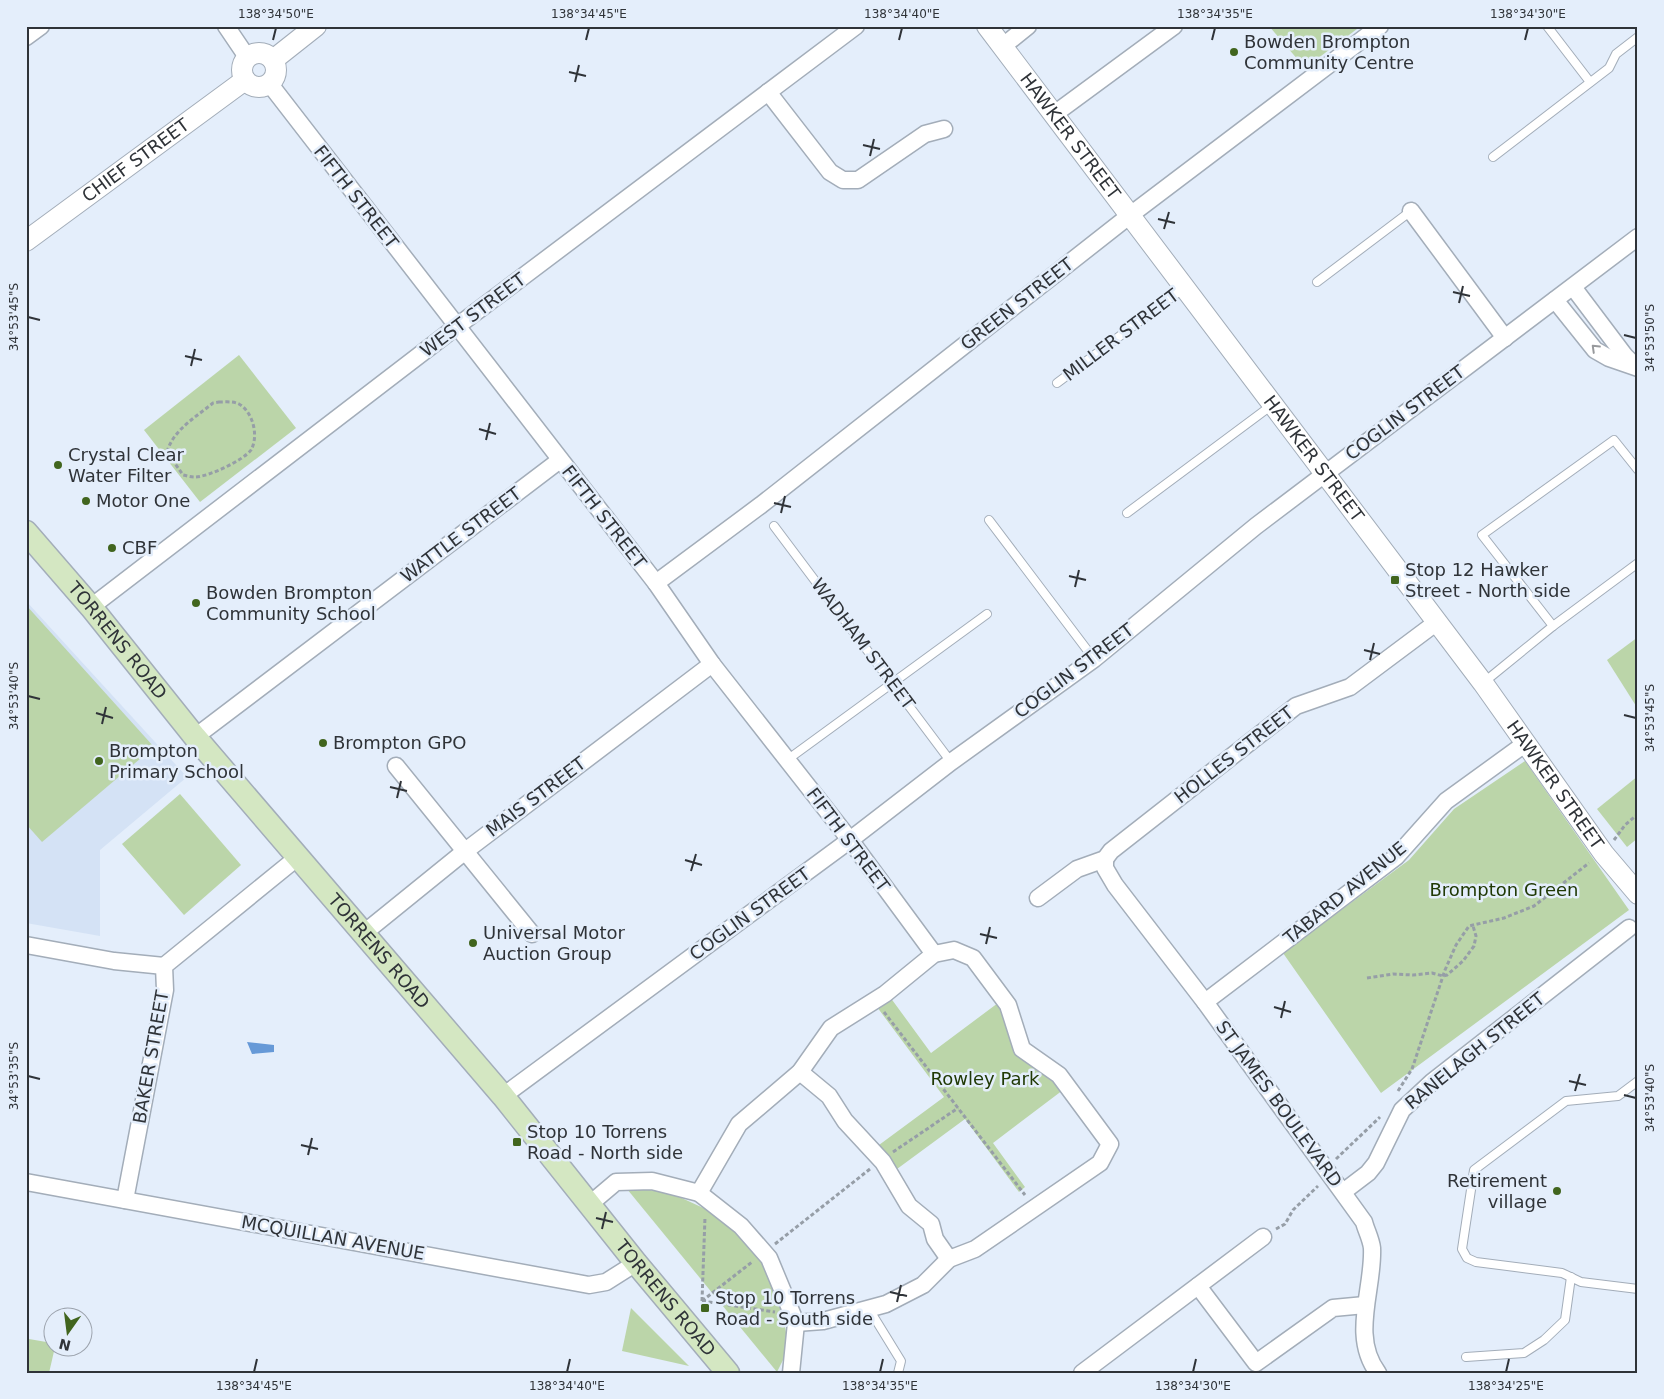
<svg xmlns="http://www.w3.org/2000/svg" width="1664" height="1399" font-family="'DejaVu Sans',sans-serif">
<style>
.built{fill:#d4e2f5}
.green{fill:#bbd5a9}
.water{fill:#6699d7}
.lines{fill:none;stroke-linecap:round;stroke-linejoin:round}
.service-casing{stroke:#a3adb9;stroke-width:10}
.minor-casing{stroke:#a3adb9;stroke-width:19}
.tertiary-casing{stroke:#a3adb9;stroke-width:22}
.secondary-casing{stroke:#a3adb9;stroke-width:25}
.path{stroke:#969ea7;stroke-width:3;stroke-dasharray:4 2.5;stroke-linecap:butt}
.service{stroke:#fff;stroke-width:8}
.minor{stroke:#fff;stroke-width:16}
.tertiary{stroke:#fff;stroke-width:20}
.secondary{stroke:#d4e7c2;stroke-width:22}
.oneway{stroke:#97999c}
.ticks{fill:none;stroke:#2f3338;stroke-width:2}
.poi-dot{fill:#41651e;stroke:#e4eefb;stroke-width:2}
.labels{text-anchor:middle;stroke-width:5;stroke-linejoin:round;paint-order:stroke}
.poi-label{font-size:18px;fill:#2f3338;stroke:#e4eefb;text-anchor:start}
.street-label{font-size:18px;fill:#2f3338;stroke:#e4eefb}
.park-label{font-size:18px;fill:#203905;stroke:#e4eefb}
.neatline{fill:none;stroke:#2f3338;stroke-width:2}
.ticks-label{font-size:12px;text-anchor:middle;fill:#2f3338}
</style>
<rect width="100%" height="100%" fill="#e4eefb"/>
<path class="built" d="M26,601L187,777L100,850V936L26,923Z"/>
<g class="green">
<path d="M1269,26H1361L1305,68Z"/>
<path d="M239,355L296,428L200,502L144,430Z"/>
<path d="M26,605L154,747L42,842L26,824Z"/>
<path d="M1638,637V709L1607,660Z"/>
<path d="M1525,761L1629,910L1381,1093L1283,953L1409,860L1454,809Z"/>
<path d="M1638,776V838L1627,847L1597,809Z"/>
<path d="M180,794L241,865L184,915L122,844Z"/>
<path d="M890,997L931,1053L998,1003L1020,1051L1063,1090L993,1143L1025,1187L1019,1192L965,1119L897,1169L879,1145L944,1097L877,1007Z"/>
<path d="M639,1188L673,1194L712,1212L731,1227L765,1265L781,1306L786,1332V1354L777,1372L627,1189Z"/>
<path d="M631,1308L689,1366L622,1351Z"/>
<path d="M29,1339L52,1343V1346L55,1347L49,1373H26V1351Z"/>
</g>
<path class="water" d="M247,1042L274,1045V1052L252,1054Z"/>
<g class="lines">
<g class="service-casing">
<g id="service">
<path d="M1547,26L1590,82"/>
<path d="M1493,157L1609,68L1616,54L1638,37"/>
<path d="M1317,282L1411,211"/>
<path d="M1057,383L1184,288"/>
<path d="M1127,513L1272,405"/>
<path d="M989,520L1094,659"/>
<path d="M774,526L951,762"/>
<path d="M1553,626L1482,535L1614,440L1638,470"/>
<path d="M1483,683L1553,626L1638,563"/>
<path d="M787,760L987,614"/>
<path d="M1638,1081L1618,1096L1566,1101L1474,1170L1462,1249L1467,1258L1476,1262L1562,1273L1581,1282L1638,1289"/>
<path d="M869,1309L901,1361L898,1373"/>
<path d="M1466,1357L1524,1353L1544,1340L1565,1320L1571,1277"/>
</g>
</g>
<g class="minor-casing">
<g id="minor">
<path d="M226,26L247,57"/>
<path d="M26,37L41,26"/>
<path d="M1002,47L1028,26"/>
<path d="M269,83L656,583L712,664L850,840L934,954"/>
<path d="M768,92L830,172L843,180H858L925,134L944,129"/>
<path d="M1053,115L1174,26"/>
<path d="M1411,211L1505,338"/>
<path d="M1573,287L1625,356L1635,366"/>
<path d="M1555,300L1595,350L1609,358L1638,368"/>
<path d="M656,583L761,505L1129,216L1380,26"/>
<path d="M91,607L456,327L856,26"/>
<path d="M195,737L560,460"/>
<path d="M396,766L532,934"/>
<path d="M1105,859V868L1115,885L1205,1002L1364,1222C1366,1230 1371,1239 1372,1248C1374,1289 1350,1336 1378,1373"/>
<path d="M1038,898L1077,869L1105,859L1111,851L1296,706L1350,687L1437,622"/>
<path d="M364,933L464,852L712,664"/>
<path d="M26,945L114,961L164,966"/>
<path d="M1205,1002L1396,857L1446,801L1526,743"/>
<path d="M800,1072L829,1096L845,1121L883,1162L909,1206L931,1224L935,1239L949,1259"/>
<path d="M503,1096L850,840L951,762L1094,659L1256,526L1638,237"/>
<path d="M26,1182L589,1285L606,1282L636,1263"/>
<path d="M1343,1192L1368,1173L1376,1163L1402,1110L1432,1082L1629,928"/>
<path d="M699,1193L739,1124L800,1072L831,1028L885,994L934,954L954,950L973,958L1008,1005L1022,1049L1059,1075L1110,1144L1100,1163L975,1249L949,1259L923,1285L886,1304L823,1321L796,1323"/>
<path d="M125,1200L165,990L164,966L298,857"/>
<path d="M590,1204L616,1182L652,1181L699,1193L741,1226L769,1258L796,1323L791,1373"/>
<path d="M1198,1286L1256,1363L1333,1308L1365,1305"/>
<path d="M1082,1373L1263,1237"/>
</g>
</g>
<g class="tertiary-casing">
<g id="tertiary">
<path id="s1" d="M987,26L1483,683L1604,854L1638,894"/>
<circle cx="259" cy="70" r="17"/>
<path d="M273,60L316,26"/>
<path id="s2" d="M26,241L245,80"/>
</g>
</g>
<g class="secondary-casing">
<g id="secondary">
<path id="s3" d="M26,532L91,607L195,737L503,1096L636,1263L728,1373"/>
</g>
</g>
<g class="path">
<path d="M219,402C225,402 233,401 239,404C253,412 259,436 251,450C244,460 208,477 195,477C191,477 187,476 183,475L167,452C173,430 196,417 213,403Z"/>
<path d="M1614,840L1625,825L1638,814"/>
<path d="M1367,978L1393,974L1413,975L1432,973L1443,976L1447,975L1463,961L1474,946L1476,936L1473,926"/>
<path d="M884,1012L1025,1195"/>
<path d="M1398,1091L1412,1069L1445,970L1456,945L1469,926L1504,918L1534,906L1589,863"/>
<path d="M893,1152L958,1108"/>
<path d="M1336,1159L1380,1117"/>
<path d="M1276,1229L1285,1224L1293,1210L1318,1186"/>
<path d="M775,1244L870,1169"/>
<path d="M702,1301L705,1217"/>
<path d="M702,1301L775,1312"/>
<path d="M702,1301L752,1262"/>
</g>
<use href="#service" class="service"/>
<use href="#minor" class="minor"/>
<use href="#tertiary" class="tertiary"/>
<use href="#secondary" class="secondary"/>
</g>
<defs><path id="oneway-chevron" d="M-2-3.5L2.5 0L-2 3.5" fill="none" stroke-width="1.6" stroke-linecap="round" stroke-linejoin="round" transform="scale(1.25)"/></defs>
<use class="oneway" href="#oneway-chevron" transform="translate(1595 348) rotate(-136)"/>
<path class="ticks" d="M273,40L276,28M586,40L589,28M899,40L902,28M1212,40L1215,28M1525,40L1528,28M569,72L586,76M575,82L579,65M863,145L880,149M870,156L874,139M1158,219L1175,223M1164,229L1169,212M1453,292L1470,296M1459,303L1463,286M28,317L40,320M1624,335L1636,338M185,356L202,360M191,366L195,349M479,429L496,434M486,440L490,423M774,503L791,507M781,513L785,496M1069,576L1086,580M1075,587L1079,570M1364,650L1380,654M1370,660L1374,643M28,696L40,699M96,713L113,718M1624,715L1636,718M102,724L106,707M390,787L407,791M397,798L401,781M685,860L702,865M691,871L696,854M980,934L997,938M986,944L990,927M1274,1007L1291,1012M1281,1018L1285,1001M28,1076L40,1079M1569,1081L1586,1085M1575,1091L1580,1074M1624,1095L1636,1098M301,1145L318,1149M308,1155L312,1138M596,1218L613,1222M602,1229L606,1212M890,1292L907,1296M897,1302L901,1285M254,1372L257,1359M567,1372L570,1359M880,1372L883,1359M1193,1372L1196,1359M1506,1372L1509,1359"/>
<g class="poi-dot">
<circle cx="1234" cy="52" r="5"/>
<circle cx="58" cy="465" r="5"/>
<circle cx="86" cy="501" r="5"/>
<circle cx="112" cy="548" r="5"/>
<rect x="1390" y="575" width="10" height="10" rx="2.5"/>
<circle cx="196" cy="603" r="5"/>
<circle cx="323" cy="743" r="5"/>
<circle cx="99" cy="761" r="5"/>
<circle cx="473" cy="943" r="5"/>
<rect x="512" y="1137" width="10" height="10" rx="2.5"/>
<circle cx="1557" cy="1191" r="5"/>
<rect x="700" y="1303" width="10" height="10" rx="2.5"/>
</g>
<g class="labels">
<g class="poi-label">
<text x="1244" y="48">Bowden Brompton<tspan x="1244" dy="21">Community Centre</tspan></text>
<text x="68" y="461">Crystal Clear<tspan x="68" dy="21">Water Filter</tspan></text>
<text x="96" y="507">Motor One</text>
<text x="122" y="554">CBF</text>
<text x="1405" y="576">Stop 12 Hawker<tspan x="1405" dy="21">Street - North side</tspan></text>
<text x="206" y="599">Bowden Brompton<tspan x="206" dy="21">Community School</tspan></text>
<text x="333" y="749">Brompton GPO</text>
<text x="109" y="757">Brompton<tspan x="109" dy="21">Primary School</tspan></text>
<text x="483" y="939">Universal Motor<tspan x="483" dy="21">Auction Group</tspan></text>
<text x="527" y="1138">Stop 10 Torrens<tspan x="527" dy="21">Road - North side</tspan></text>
<text x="1547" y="1187" text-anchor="end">Retirement<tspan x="1547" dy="21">village</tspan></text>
<text x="715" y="1304">Stop 10 Torrens<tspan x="715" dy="21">Road - South side</tspan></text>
</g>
<g class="street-label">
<text dy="6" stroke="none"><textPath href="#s1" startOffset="138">HAWKER STREET</textPath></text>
<text dy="6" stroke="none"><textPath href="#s2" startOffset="136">CHIEF STREET</textPath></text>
<text transform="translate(356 197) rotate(52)" y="6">FIFTH STREET</text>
<text transform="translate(1017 304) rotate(-38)" y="6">GREEN STREET</text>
<text transform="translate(473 315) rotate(-37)" y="6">WEST STREET</text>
<text transform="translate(1121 335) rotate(-37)" y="6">MILLER STREET</text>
<text transform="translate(1405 413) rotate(-37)" y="6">COGLIN STREET</text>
<text dy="6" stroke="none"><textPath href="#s1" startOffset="542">HAWKER STREET</textPath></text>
<text transform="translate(604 517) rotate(52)" y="6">FIFTH STREET</text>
<text transform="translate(461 535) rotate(-37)" y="6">WATTLE STREET</text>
<text dy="6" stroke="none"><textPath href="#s3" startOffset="142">TORRENS ROAD</textPath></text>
<text transform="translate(863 644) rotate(53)" y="6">WADHAM STREET</text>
<text transform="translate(1074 671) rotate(-37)" y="6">COGLIN STREET</text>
<text transform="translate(1234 755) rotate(-38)" y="6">HOLLES STREET</text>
<text dy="6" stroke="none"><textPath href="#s1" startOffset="948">HAWKER STREET</textPath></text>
<text transform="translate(536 797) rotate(-37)" y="6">MAIS STREET</text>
<text transform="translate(848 840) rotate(53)" y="6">FIFTH STREET</text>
<text transform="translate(1345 893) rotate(-39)" y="6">TABARD AVENUE</text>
<text transform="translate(750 914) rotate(-36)" y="6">COGLIN STREET</text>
<text dy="6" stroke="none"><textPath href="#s3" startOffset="548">TORRENS ROAD</textPath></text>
<text transform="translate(1475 1051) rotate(-39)" y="6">RANELAGH STREET</text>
<text transform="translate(151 1057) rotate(-80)" y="6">BAKER STREET</text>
<text transform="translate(1279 1104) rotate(54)" y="6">ST JAMES BOULEVARD</text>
<text transform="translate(333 1238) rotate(10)" y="6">MCQUILLAN AVENUE</text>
<text dy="6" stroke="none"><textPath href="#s3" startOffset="998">TORRENS ROAD</textPath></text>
</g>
<g class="park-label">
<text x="1504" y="896">Brompton Green</text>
<text x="985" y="1085">Rowley Park</text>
</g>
</g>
<rect width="1664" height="1399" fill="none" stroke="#e4eefb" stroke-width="55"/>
<g transform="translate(68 1332) rotate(194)"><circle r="24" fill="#e4eefb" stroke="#9ca3ad"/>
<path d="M0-4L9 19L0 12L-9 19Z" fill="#41651e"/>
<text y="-8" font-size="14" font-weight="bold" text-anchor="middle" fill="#2f3338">N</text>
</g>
<rect x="28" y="28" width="1608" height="1344" class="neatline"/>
<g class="ticks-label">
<text x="276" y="18">138°34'50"E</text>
<text x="589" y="18">138°34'45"E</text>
<text x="902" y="18">138°34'40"E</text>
<text x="1215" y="18">138°34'35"E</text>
<text x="1528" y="18">138°34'30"E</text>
<text transform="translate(14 317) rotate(-90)" y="4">34°53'45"S</text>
<text transform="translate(1650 338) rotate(-90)" y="4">34°53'50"S</text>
<text transform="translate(14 696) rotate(-90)" y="4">34°53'40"S</text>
<text transform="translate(1650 718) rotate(-90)" y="4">34°53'45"S</text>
<text transform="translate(14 1076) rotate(-90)" y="4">34°53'35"S</text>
<text transform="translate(1650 1098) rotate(-90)" y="4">34°53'40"S</text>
<text x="254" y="1390">138°34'45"E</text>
<text x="567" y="1390">138°34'40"E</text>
<text x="880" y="1390">138°34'35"E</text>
<text x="1193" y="1390">138°34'30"E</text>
<text x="1506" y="1390">138°34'25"E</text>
</g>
</svg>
